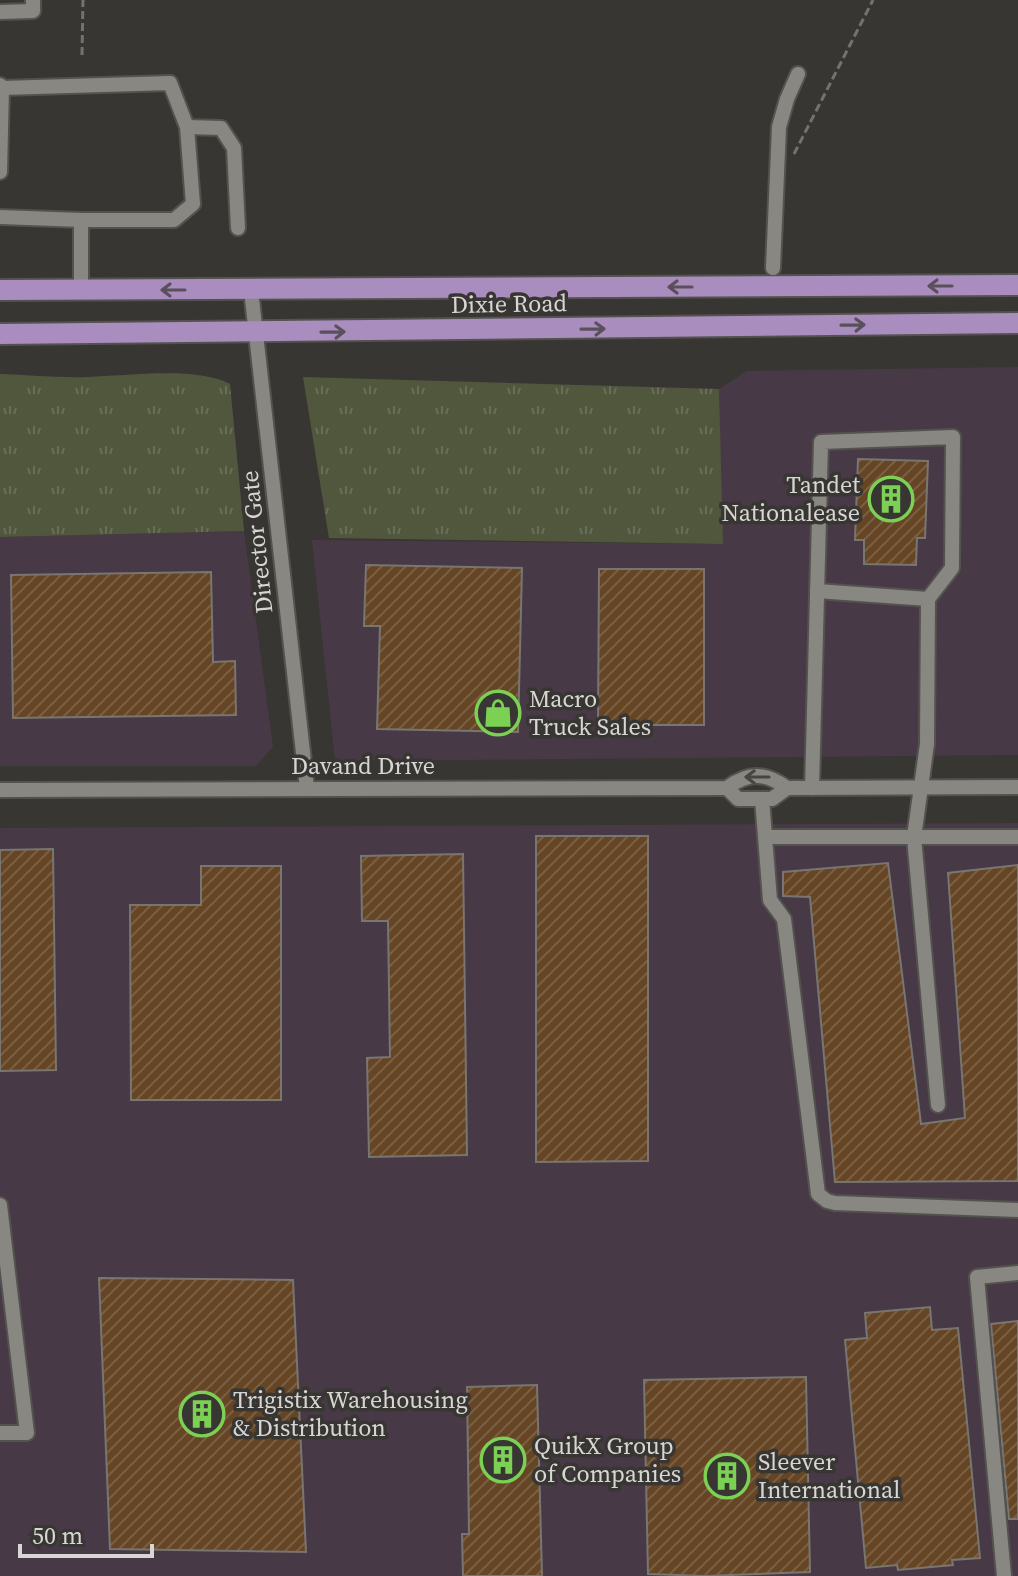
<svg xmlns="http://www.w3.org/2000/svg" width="1018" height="1576" font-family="'Source Serif 4',serif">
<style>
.industrial{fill:#483946}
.grass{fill:url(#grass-tufts)}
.building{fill:url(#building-hatch);stroke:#797571;stroke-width:2}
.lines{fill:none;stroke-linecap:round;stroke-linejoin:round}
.minor-casing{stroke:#53524e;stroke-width:18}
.major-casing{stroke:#53524e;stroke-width:24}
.path{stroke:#74726f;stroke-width:3;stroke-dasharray:8 4;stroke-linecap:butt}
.minor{stroke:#898781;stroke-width:14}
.major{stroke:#a98dbf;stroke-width:20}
.oneway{stroke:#5a505c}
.oneway2{stroke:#484642}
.labels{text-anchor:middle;stroke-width:7;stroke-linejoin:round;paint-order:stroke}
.street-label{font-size:24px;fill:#d8d6d4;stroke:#383632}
.poi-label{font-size:24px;fill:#d8d6d4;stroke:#383632;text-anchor:start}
</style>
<defs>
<pattern id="grass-tufts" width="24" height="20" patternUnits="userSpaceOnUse" patternTransform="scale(2)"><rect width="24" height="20" fill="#51573d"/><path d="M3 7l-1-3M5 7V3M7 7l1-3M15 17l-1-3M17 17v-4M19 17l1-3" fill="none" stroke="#696e58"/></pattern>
<pattern id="building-hatch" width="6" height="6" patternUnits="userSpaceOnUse" patternTransform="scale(2)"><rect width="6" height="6" fill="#654524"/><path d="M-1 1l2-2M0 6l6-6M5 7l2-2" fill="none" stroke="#7a5f43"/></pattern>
</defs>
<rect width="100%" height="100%" fill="#383632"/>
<g class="industrial">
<path d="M1018,367V755L335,761L312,540L722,544L719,389L747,371Z"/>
<path d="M244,531L273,747L256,766H0V537Z"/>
<path d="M1018,823V1576H0V828Z"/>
</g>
<g class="grass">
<path d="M0,374C29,375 59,378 88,377C127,376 196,366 230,384L244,531L0,537Z"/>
<path d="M303,377L719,389L723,544L329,538Z"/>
</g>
<g class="building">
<path d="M858,459L928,461L925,538H917L916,565L864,564V540H855Z"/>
<path d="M366,565L522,568L518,732L377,729L380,626H364Z"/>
<path d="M599,569H704V725H598Z"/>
<path d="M211,572L213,662L235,661L236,715L13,718L11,575Z"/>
<path d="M536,836H648V1161L536,1162Z"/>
<path d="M53,849L56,1070L0,1071V850Z"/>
<path d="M463,854L467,1155L369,1157L367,1058L390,1057L388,921H362L361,856Z"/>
<path d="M888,863L921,1124L965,1118L948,873L1018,865V1181L835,1182L810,897L783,896V872Z"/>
<path d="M201,866H281V1100H131L130,905H201Z"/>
<path d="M99,1278L293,1280L306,1552L110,1549Z"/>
<path d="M930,1307L932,1330L958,1328L980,1558L952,1560L953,1565L898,1570L897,1565L866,1568L845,1340L867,1338L865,1313Z"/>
<path d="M1018,1321V1519H1009L991,1324Z"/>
<path d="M806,1377L810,1572L706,1576L648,1574L644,1380Z"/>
<path d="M537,1385L542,1576H463L462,1534H469L467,1387Z"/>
</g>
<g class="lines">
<g class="minor-casing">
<g id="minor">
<path d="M0,12L33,11V0"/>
<path d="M0,85L2,88L170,83L187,127L193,204L174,220H81"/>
<path d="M187,127L221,128L234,148L238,228"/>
<path d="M0,172L2,88"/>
<path d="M0,217L81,220V290"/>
<path d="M773,268L779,127L787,99L798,74"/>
<path d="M251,290L307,788"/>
<path d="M817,591L928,599"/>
<path d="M727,788L738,799H772L787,788"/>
<path d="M812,788L821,442L953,437L952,568L928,599L927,744L914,837L938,1105"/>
<path d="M0,790L727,788C748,772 765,772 787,788L1018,787"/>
<path d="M762,799L770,900L784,919L818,1194L827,1201L835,1203L1018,1210"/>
<path d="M765,837H1018"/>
<path d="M0,1205L27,1433H0"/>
<path d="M1004,1576L977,1277L1018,1273"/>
</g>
</g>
<g class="major-casing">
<g id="major">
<path d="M0,290L1018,285"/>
<path d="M0,334L1018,323"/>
</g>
</g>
<g class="path">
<path d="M82,55L83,0"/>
<path d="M794,154L873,0"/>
</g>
<use href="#minor" class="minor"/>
<use href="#major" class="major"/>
</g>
<defs><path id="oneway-shaft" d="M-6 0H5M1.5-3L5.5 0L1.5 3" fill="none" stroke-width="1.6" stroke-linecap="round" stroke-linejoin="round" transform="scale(2)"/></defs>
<g class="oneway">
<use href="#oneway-shaft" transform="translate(940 286) rotate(180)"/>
<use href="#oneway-shaft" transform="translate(680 287) rotate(180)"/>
<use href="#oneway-shaft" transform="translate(173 290) rotate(-180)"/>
<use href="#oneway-shaft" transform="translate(853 325) rotate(-1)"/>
<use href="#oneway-shaft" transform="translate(593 329) rotate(-1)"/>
<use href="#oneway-shaft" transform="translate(333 332) rotate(-1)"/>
</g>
<use class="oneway2" href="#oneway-shaft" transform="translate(757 777) rotate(180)"/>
<defs>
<g id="building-ring" transform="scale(2.3)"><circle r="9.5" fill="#383632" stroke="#7cd155" stroke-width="1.5"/><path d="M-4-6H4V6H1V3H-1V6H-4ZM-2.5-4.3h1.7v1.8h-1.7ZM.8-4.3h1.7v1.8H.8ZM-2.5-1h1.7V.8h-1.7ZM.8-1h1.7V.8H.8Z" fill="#7cd155"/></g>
<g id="shop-ring" transform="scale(2.3)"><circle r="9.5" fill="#383632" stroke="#7cd155" stroke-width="1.5"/><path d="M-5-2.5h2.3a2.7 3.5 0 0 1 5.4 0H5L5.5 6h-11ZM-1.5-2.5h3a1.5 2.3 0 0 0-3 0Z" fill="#7cd155"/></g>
</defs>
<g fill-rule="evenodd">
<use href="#building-ring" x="891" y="499"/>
<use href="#shop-ring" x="498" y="713"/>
<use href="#building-ring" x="202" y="1414"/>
<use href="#building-ring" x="503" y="1460"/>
<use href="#building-ring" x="727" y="1476"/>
</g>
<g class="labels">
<g class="street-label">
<text transform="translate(509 304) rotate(-1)" y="8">Dixie Road</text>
<text transform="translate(257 542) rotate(-96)" y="8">Director Gate</text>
<text x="363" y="774">Davand Drive</text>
</g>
<g class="poi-label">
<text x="860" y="493" text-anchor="end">Tandet<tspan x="860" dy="28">Nationalease</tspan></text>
<text x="529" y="707">Macro<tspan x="529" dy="28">Truck Sales</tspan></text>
<text x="233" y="1408">Trigistix Warehousing<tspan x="233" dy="28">&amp; Distribution</tspan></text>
<text x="534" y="1454">QuikX Group<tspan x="534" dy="28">of Companies</tspan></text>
<text x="758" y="1470">Sleever<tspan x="758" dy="28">International</tspan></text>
</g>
</g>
<path d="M20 1544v12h132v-12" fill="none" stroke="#d8d6d4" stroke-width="4"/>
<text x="32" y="1544" font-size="24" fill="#d8d6d4" stroke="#383632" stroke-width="6" paint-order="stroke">50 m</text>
</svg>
